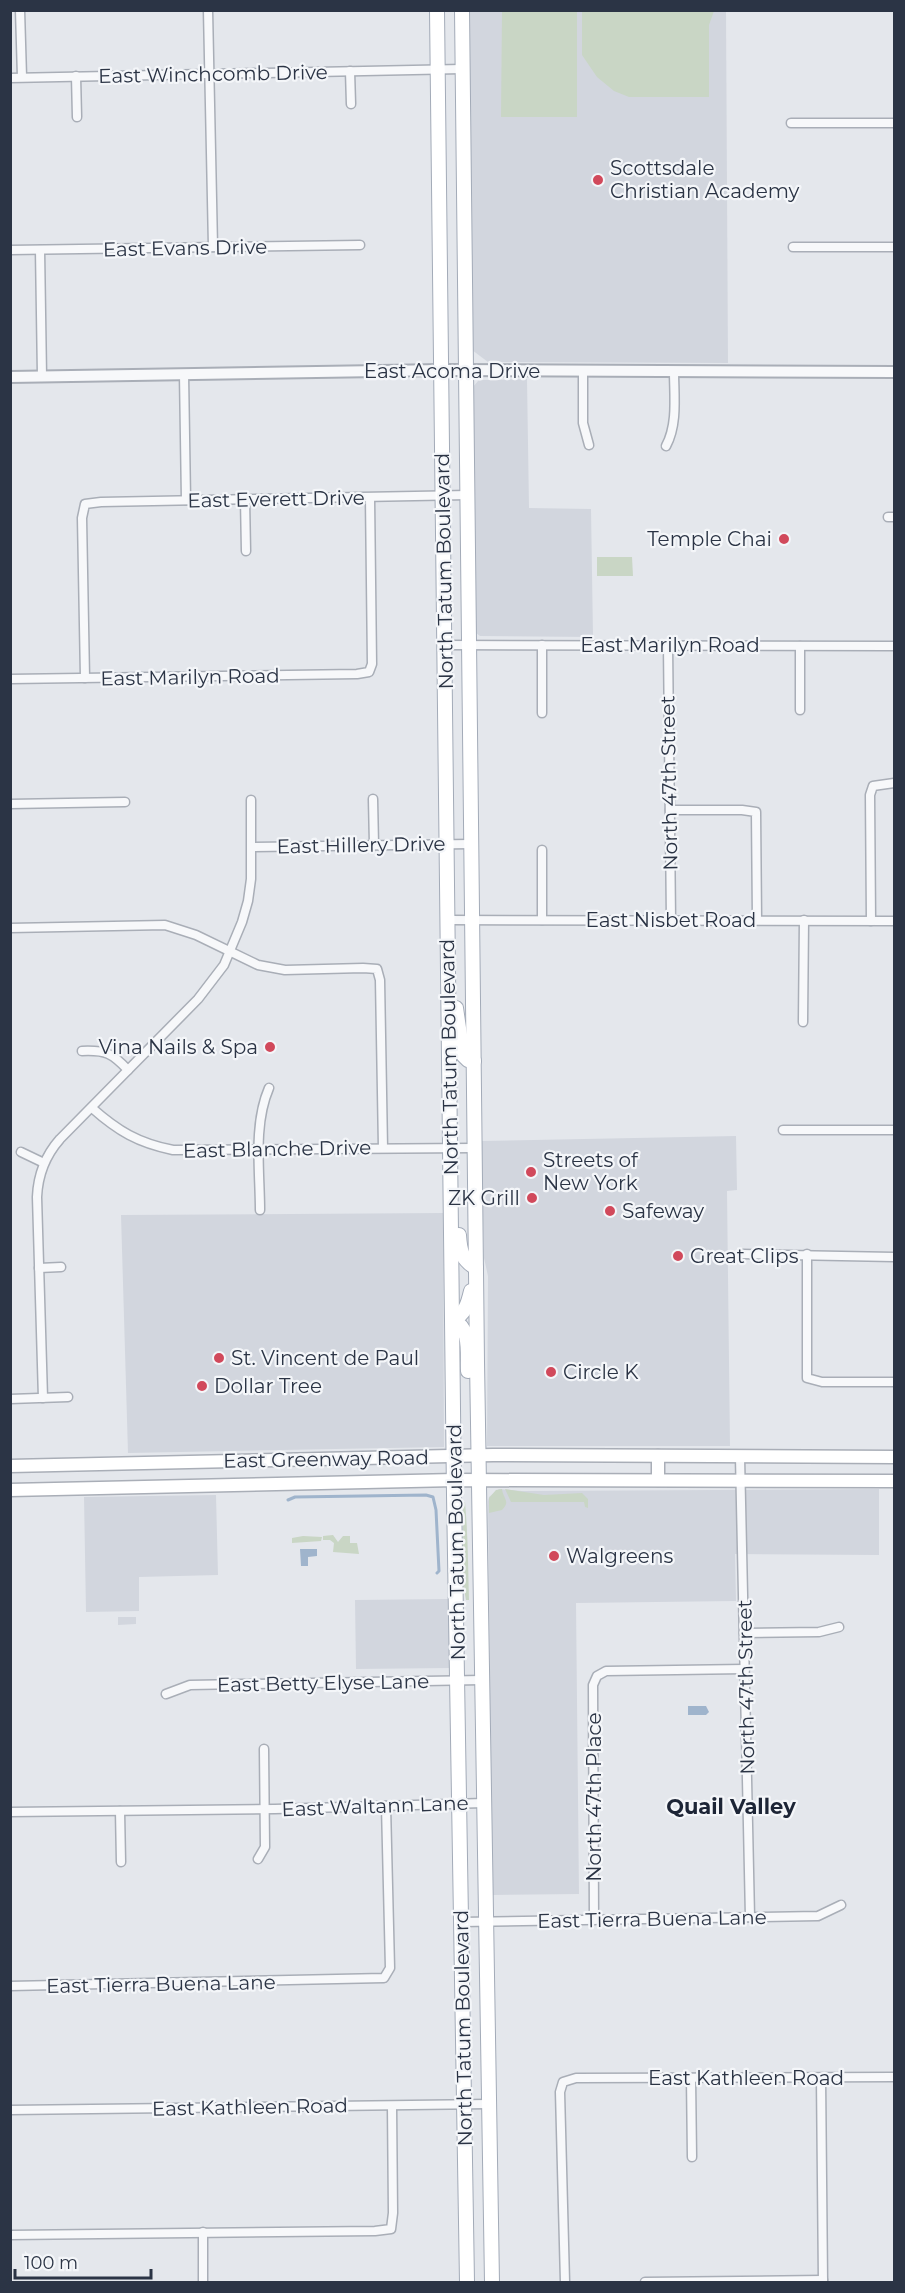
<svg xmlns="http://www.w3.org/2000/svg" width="905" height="2293" font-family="Montserrat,sans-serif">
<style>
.built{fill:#d2d6de}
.green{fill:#c9d6c5}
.water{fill:#9fb4cc}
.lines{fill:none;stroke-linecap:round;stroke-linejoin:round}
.stream{stroke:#9fb4cc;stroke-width:3}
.minor-casing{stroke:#a9aeb7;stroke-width:11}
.tertiary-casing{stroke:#a9aeb7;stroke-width:14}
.secondary-casing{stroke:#a9aeb7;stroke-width:15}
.primary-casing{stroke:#a3abb8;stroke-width:16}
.minor{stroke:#f7f8fa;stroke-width:8}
.tertiary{stroke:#f7f8fa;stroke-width:10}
.secondary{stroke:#fff;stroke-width:12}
.primary{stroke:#fff;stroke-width:14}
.poi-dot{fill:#d1495b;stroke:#f4f6f9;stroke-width:2}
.labels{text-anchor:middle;stroke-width:4.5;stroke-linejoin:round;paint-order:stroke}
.street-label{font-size:20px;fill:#2b3445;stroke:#f4f6f9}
.poi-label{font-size:20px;fill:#2b3445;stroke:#f4f6f9;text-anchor:start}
.neighbourhood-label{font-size:21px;font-weight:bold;fill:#1d2536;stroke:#f4f6f9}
</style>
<rect width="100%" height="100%" fill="#e4e7ec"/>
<g class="built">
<path d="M468,11H726L728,363L488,362L472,350Z"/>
<path d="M527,379L529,508L591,509L593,637L480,636L476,633L473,387L478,381L483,380Z"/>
<path d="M736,1136L737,1190L727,1191L730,1446H487L488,1276L484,1258L481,1141Z"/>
<path d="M443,1213L444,1447L128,1453L121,1215Z"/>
<path d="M499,1489L522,1491L879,1489V1555L735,1554L736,1601L576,1603L579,1894L492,1895L488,1501L489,1497Z"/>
<path d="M216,1495L218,1575L139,1577V1611L86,1612L84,1497Z"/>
<path d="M449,1599V1668L356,1669L355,1600Z"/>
<path d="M118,1617H136V1624L118,1625Z"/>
</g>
<g class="green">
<path d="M502,11H577V117H501Z"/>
<path d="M582,11H714L709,25V97H629L614,91L597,77L582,55Z"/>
<path d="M597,557H632L633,576H597Z"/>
<path d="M502,1489C503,1499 511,1501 502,1510L489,1513V1498L496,1490Z"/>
<path d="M505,1489L544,1495L582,1493L588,1499V1508L585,1507L584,1502H511Z"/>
<path d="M463,1502H465C468,1534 468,1567 469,1600H466L463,1583Z"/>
<path d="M333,1535L338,1542L343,1536H350V1543H357L359,1554L333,1552L334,1543L330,1540H323V1536Z"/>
<path d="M303,1536L322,1537L321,1541L292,1543V1538Z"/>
</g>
<g class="water">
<path d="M300,1549H317V1556L308,1557V1566H301Z"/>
<path d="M688,1706H706L709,1712L706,1715H688Z"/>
</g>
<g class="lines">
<path class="stream" d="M288,1500L295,1497L426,1495L433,1497L436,1510L439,1571L437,1573"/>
<g class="minor-casing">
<g id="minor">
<path d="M20,10L22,77"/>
<path d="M208,10L213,247"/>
<path d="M350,71L351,104"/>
<path d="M76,76L77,117"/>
<path d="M10,78L462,69"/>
<path d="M791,123H894"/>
<path d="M793,247H894"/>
<path d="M10,250L360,245"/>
<path d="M40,250L42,376"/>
<path d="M583,370V423L589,445"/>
<path d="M184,374L186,500"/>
<path d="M666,446C678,424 674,395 674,371"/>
<path d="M245,499L246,551"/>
<path d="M888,517H894"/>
<path d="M445,645L894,646"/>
<path d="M668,645L671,920"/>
<path d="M85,678L82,518L85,504L101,502L468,495"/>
<path d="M10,679L357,674L369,672L372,664L370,498"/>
<path d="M800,710V646"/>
<path d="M542,713V645"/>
<path d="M373,799L374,845"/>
<path d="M10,804L125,802"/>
<path d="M670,810H742L756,812L757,920"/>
<path d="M252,847L471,844"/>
<path d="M447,920L894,921"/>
<path d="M542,920V850"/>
<path d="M871,921L870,795L873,786L894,783"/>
<path d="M10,928L165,925L196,935L258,965L285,970L363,968L377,969L380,980L383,1148"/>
<path d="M803,1022L804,920"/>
<path d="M82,1051C106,1050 112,1053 128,1070"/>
<path d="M92,1108C118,1131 138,1143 173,1150L474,1148"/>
<path d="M783,1130H894"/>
<path d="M21,1152L44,1163"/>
<path d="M260,1210C260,1171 253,1125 269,1088"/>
<path d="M742,1254L894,1257"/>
<path d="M807,1254V1378L822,1382H894"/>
<path d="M39,1268L61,1267"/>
<path d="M43,1398L37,1197C38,1174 45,1156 60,1139L198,999L224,965L242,922L248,901L251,879V800"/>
<path d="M10,1399L68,1397"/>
<path d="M740,1457L750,1917"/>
<path d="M744,1633L819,1632L839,1627"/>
<path d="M166,1694L190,1685L482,1680"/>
<path d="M120,1811L121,1862"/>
<path d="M10,1812L275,1809L484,1803"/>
<path d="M258,1859L265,1847L264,1749"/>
<path d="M594,1920L593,1685L597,1676L606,1671L745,1669"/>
<path d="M461,1922L818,1916L841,1905"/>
<path d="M10,1986L384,1978L390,1968L386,1806"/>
<path d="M691,2078L692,2157"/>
<path d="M821,2078L823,2282"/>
<path d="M10,2110L489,2104"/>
<path d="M203,2232V2282"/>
<path d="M10,2235L375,2231L391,2229L393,2213L392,2106"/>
<path d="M565,2282L560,2092L563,2082L576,2078L894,2077"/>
<path d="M645,2282L823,2280"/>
</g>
</g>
<g class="tertiary-casing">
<path id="tertiary" d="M10,377L442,370L894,372"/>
</g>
<g class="secondary-casing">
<g id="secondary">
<path d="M658,1456V1480"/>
<path d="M10,1466L493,1455L894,1457"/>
<path d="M10,1490L455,1480L894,1481"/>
</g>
</g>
<g class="primary-casing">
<g id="primary">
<path d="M437,10L454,1495L467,2282"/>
<path d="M462,10L477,1362L492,2282"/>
<path d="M456,1008L463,1055L468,1060L474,1061"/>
<path d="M459,1235C460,1251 462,1260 476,1268"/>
<path d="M453,1320C472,1329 467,1353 468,1371"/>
<path d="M453,1320C465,1314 468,1304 471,1291"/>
</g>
</g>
<use href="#minor" class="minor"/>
<use href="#tertiary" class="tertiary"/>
<use href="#secondary" class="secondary"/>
<use href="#primary" class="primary"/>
</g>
<g class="poi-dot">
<circle cx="598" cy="180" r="6"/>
<circle cx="784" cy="539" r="6"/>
<circle cx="270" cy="1047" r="6"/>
<circle cx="531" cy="1172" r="6"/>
<circle cx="532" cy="1198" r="6"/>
<circle cx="610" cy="1211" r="6"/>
<circle cx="678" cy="1256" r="6"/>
<circle cx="219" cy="1358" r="6"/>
<circle cx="551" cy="1372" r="6"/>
<circle cx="202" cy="1386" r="6"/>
<circle cx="554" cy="1556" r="6"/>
</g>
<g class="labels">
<g class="street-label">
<text transform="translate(213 74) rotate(-1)" y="7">East Winchcomb Drive</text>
<text transform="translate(185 248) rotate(-1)" y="7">East Evans Drive</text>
<text x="452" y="378">East Acoma Drive</text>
<text transform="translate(276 499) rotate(-1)" y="7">East Everett Drive</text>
<text transform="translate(444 571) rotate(-91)" y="7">North Tatum Boulevard</text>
<text x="670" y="652">East Marilyn Road</text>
<text transform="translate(190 677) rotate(-1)" y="7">East Marilyn Road</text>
<text transform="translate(669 783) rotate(-91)" y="7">North 47th Street</text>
<text transform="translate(361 845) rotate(-1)" y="7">East Hillery Drive</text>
<text x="671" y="927">East Nisbet Road</text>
<text transform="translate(449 1057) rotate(-91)" y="7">North Tatum Boulevard</text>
<text transform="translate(277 1149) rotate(-1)" y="7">East Blanche Drive</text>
<text transform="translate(326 1459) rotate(-1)" y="7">East Greenway Road</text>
<text transform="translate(456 1542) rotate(-91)" y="7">North Tatum Boulevard</text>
<text transform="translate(323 1683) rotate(-1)" y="7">East Betty Elyse Lane</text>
<text transform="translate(746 1687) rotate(-91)" y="7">North 47th Street</text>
<text transform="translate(594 1797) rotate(-90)" y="7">North 47th Place</text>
<text transform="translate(375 1806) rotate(-2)" y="7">East Waltann Lane</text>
<text transform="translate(652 1919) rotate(-1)" y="7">East Tierra Buena Lane</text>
<text transform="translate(161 1984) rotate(-1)" y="7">East Tierra Buena Lane</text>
<text transform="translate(463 2028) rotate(-91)" y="7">North Tatum Boulevard</text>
<text x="746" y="2085">East Kathleen Road</text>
<text transform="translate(250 2107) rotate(-1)" y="7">East Kathleen Road</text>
</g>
<g class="poi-label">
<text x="610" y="175">Scottsdale<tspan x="610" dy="23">Christian Academy</tspan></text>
<text x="772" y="546" text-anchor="end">Temple Chai</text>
<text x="258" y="1054" text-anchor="end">Vina Nails &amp; Spa</text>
<text x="543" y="1167">Streets of<tspan x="543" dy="23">New York</tspan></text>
<text x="520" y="1205" text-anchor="end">ZK Grill</text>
<text x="622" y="1218">Safeway</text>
<text x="690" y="1263">Great Clips</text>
<text x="231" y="1365">St. Vincent de Paul</text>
<text x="563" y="1379">Circle K</text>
<text x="214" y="1393">Dollar Tree</text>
<text x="566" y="1563">Walgreens</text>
</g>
<g class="neighbourhood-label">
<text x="731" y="1814">Quail Valley</text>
</g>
</g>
<rect width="905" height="2293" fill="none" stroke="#2b3445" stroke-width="24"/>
<path d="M15 2269v9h136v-9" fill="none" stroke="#2b3445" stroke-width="3"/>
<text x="24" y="2269" font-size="18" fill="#2b3445" stroke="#f4f6f9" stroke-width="4.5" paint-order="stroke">100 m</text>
</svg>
